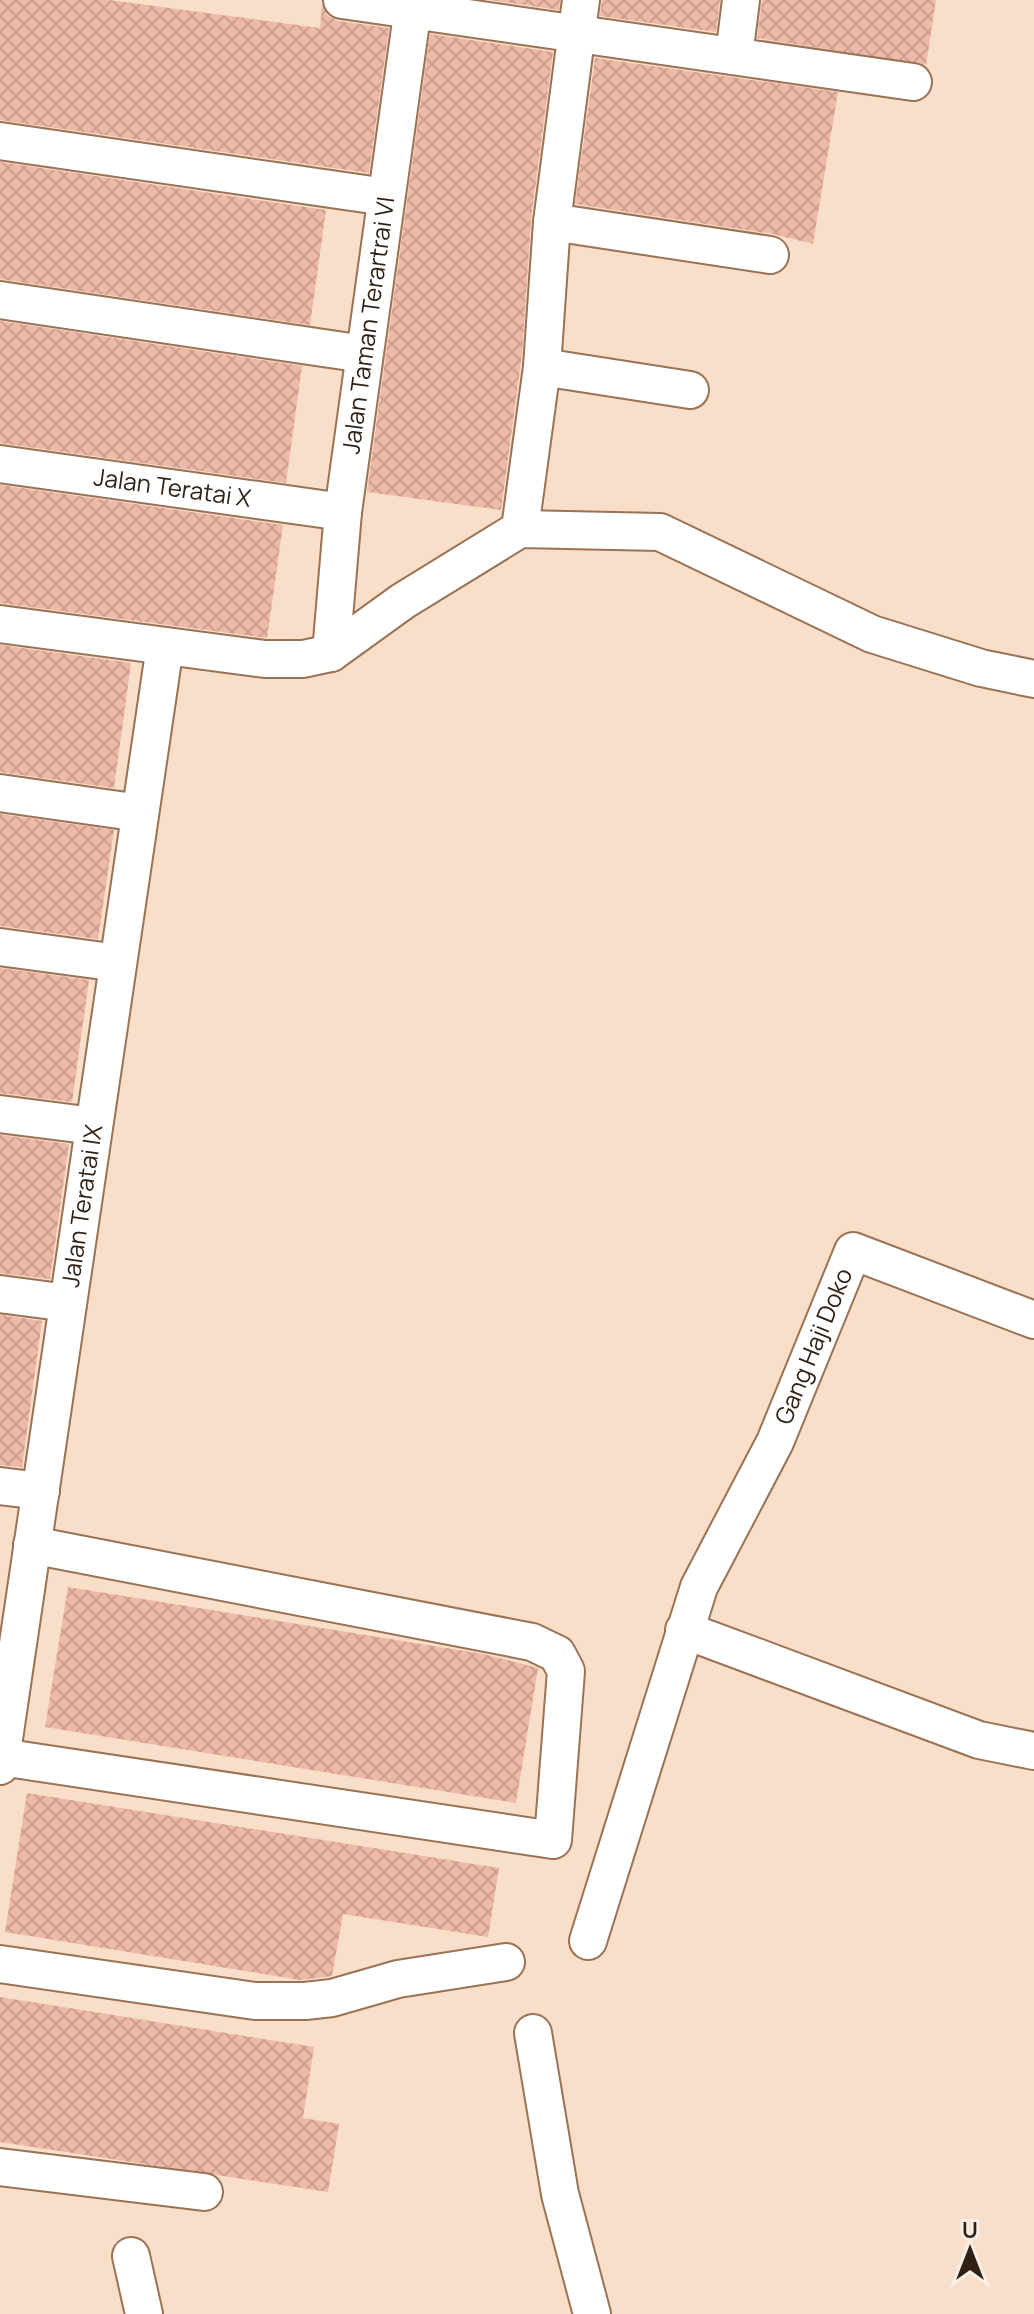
<svg xmlns="http://www.w3.org/2000/svg" width="1034" height="2314" font-family="Manrope,sans-serif">
<style>
.building{fill:url(#building-cross-hatch)}
.lines{fill:none;stroke-linecap:round;stroke-linejoin:round}
.street-casing{stroke:#9a7254;stroke-width:40}
.street{stroke:#fff;stroke-width:36}
.labels{text-anchor:middle;stroke-width:6;stroke-linejoin:round;paint-order:stroke}
.street-label{font-size:24px;fill:#312115;stroke:#f8efe8}
</style>
<defs>
<pattern id="building-cross-hatch" width="8" height="8" patternUnits="userSpaceOnUse" patternTransform="scale(2)"><rect width="8" height="8" fill="#eeb9a8"/><path d="M0 0l8 8M0 8l8-8" fill="none" stroke="#cd9f90"/></pattern>
</defs>
<rect width="100%" height="100%" fill="#f9deca"/>
<g class="building">
<path d="M0,0H109L320,28L322,3L328,16L338,21L389,28L369,173L0,120Z"/>
<path d="M490,0H560L559,10Z"/>
<path d="M602,0H720L716,32L600,16Z"/>
<path d="M762,0H936L926,65L757,38Z"/>
<path d="M430,34L553,52L531,219L522,354L501,510L367,492Z"/>
<path d="M595,58L838,92L813,244L773,234L575,204Z"/>
<path d="M0,162L326,210L310,325L0,279Z"/>
<path d="M0,321L302,366L286,483L0,443Z"/>
<path d="M0,485L283,525L267,638L0,603Z"/>
<path d="M0,645L131,663L114,788L0,772Z"/>
<path d="M0,814L114,830L98,939L0,926Z"/>
<path d="M0,968L89,980L72,1102L0,1093Z"/>
<path d="M0,1135L69,1144L50,1279L0,1273Z"/>
<path d="M0,1315L42,1321L22,1467L0,1465Z"/>
<path d="M68,1587L483,1654L538,1668L516,1803L45,1727Z"/>
<path d="M27,1793L499,1868L488,1937L343,1914L332,1976L300,1980L5,1932Z"/>
<path d="M0,1997L314,2047L303,2118L339,2124L328,2192L0,2142Z"/>
</g>
<g class="lines">
<g class="street-casing">
<g id="street">
<path d="M342,0L913,82"/>
<path d="M734,56L741,0"/>
<path d="M0,141L386,197"/>
<path d="M552,222L770,255"/>
<path d="M0,300L364,354"/>
<path d="M542,367L690,390"/>
<path id="s1" d="M0,464L343,512"/>
<path d="M520,529L542,367L552,222L581,0"/>
<path d="M0,624L265,659H303L331,653L403,601L520,529L660,532L872,634L981,668L1034,679"/>
<path id="s2" d="M331,653L343,512L414,0"/>
<path d="M0,793L140,813"/>
<path d="M0,947L118,963"/>
<path d="M0,1114L94,1126"/>
<path d="M0,1294L68,1303"/>
<path d="M0,1486L41,1491"/>
<path d="M684,1630L979,1740L1034,1751"/>
<path d="M1,1757L553,1840L566,1671L557,1654L532,1642L32,1545"/>
<path id="s3" d="M0,1766L165,646"/>
<path id="s4" d="M588,1941L699,1587L775,1442L853,1251L1034,1320"/>
<path d="M0,1964L255,2001H305L332,1998L398,1979L506,1962"/>
<path d="M533,2033L560,2194L592,2314"/>
<path d="M0,2167L204,2192"/>
<path d="M131,2256L144,2314"/>
</g>
</g>
<use href="#street" class="street"/>
</g>
<g class="labels">
<g class="street-label">
<text dy="8" stroke="none"><textPath href="#s2" startOffset="330">Jalan Taman Terartrai VI</textPath></text>
<text dy="8" stroke="none"><textPath href="#s1" startOffset="174">Jalan Teratai X</textPath></text>
<text dy="8" stroke="none"><textPath href="#s3" startOffset="566">Jalan Teratai IX</textPath></text>
<text dy="8" stroke="none"><textPath href="#s4" startOffset="638">Gang Haji Doko</textPath></text>
</g>
</g>
<g transform="translate(970 2250)" stroke="#f8efe8" stroke-width="6" paint-order="stroke">
<path d="M0-6L14 30L0 20L-14 30Z" fill="#312115"/>
<text y="-12" font-size="22" font-weight="bold" text-anchor="middle" fill="#312115">U</text>
</g>
</svg>
